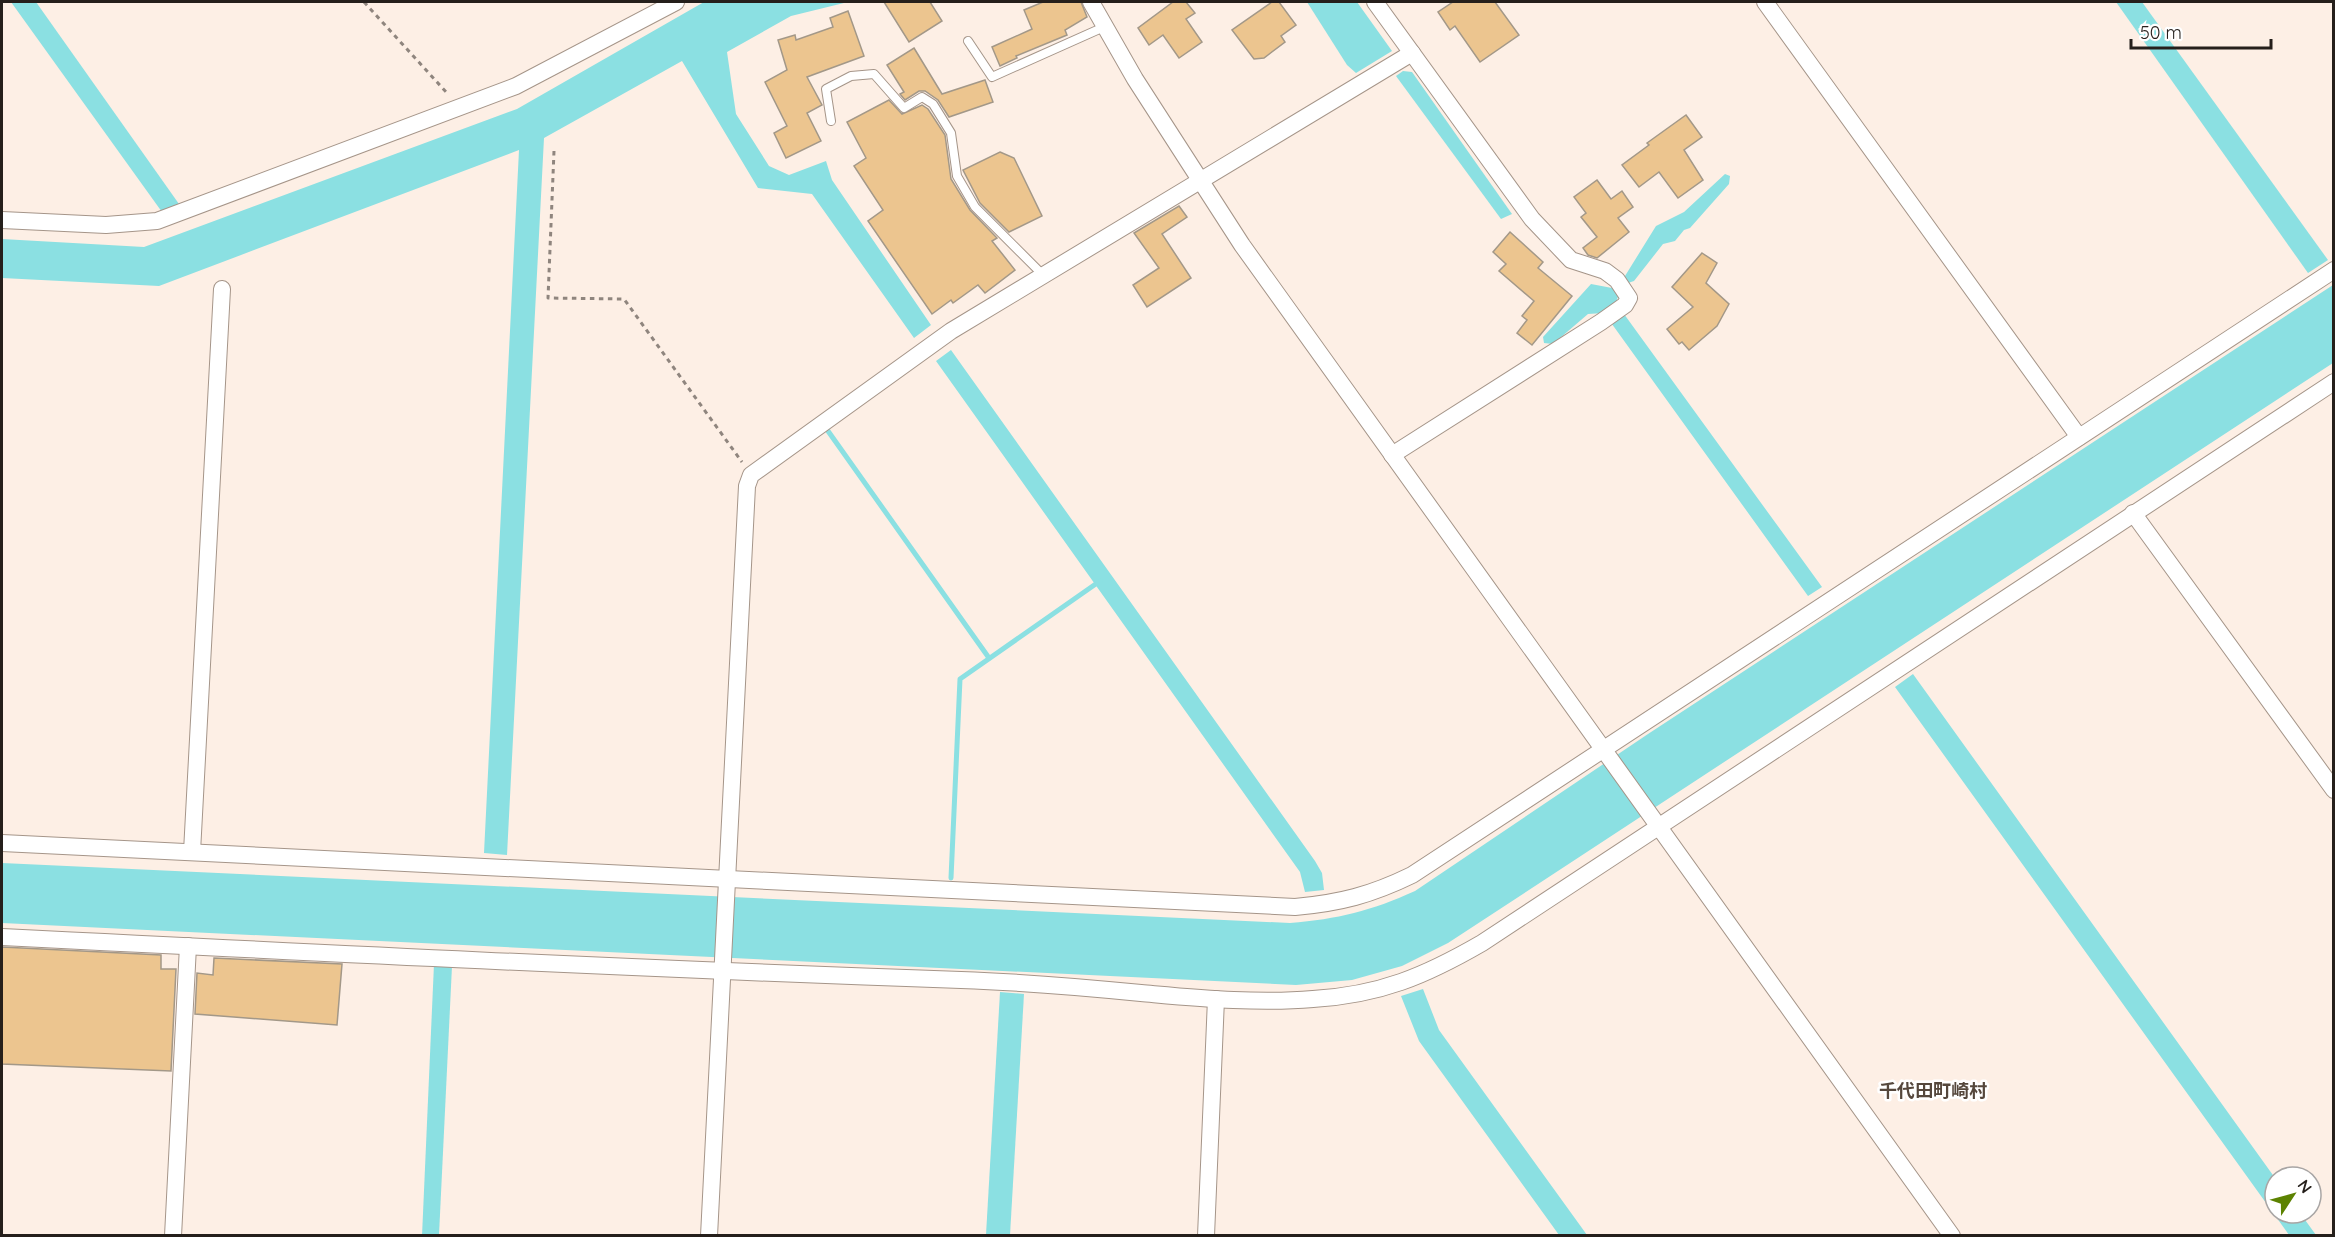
<svg xmlns="http://www.w3.org/2000/svg" width="2335" height="1237" font-family="Quicksand,'Noto Sans JP',sans-serif">
<style>
.water{fill:#8be0e2}
.lines{fill:none;stroke-linecap:round;stroke-linejoin:round}
.stream{stroke:#8be0e2;stroke-width:5}
.building{fill:#ecc58f;stroke:#a39888;stroke-width:1.5}
.service-casing{stroke:#a59589;stroke-width:10}
.minor-casing{stroke:#a59589;stroke-width:18}
.path{stroke:#8f857e;stroke-width:3;stroke-dasharray:4.5 4.5;stroke-linecap:butt}
.service{stroke:#fff;stroke-width:8}
.minor{stroke:#fff;stroke-width:16}
.labels{text-anchor:middle;stroke-width:5;stroke-linejoin:round;paint-order:stroke}
.quarter-label{font-size:18px;font-weight:bold;fill:#55473c;stroke:#fff}
</style>
<rect width="100%" height="100%" fill="#fdefe5"/>
<g class="water">
<path d="M11,2H36L179,204L162,212Z"/>
<path d="M704,2H848L791,16L727,52L736,114L769,166L789,175L826,161L832,180L931,325L914,338L812,194L758,188L682,61L544,138L507,855L484,853L519,150L159,286L2,278V239L144,247L517,109Z"/>
<path d="M1307,2H1357L1392,51L1356,73L1347,65Z"/>
<path d="M2116,2H2142L2328,260L2308,273Z"/>
<path d="M1403,71L1412,72L1512,214L1501,219L1396,76Z"/>
<path d="M1725,174L1730,176L1729,184L1690,228L1684,230L1675,241L1663,244L1634,281C1623,283 1618,295 1616,303L1822,587L1808,596L1604,313L1588,314L1553,344L1544,343L1543,337L1591,284L1612,288L1625,276L1656,226L1684,212Z"/>
<path d="M2333,285V363L1448,943L1402,966L1352,980L1296,985L2,923V863L1290,923C1338,919 1371,911 1415,891L1648,734Z"/>
<path d="M951,350L1315,861L1322,873L1324,890L1305,892L1300,872L936,361Z"/>
<path d="M1913,674L2275,1178V1213H2300L2316,1235H2289L1895,687Z"/>
<path d="M434,964L452,966L439,1235L422,1236Z"/>
<path d="M1423,989L1439,1030L1587,1235H1559L1419,1041L1401,996Z"/>
<path d="M1000,992L1024,994L1010,1235H986Z"/>
</g>
<g class="lines">
<g class="stream">
<path d="M828,431L989,658"/>
<path d="M951,878L960,679L1100,581"/>
</g>
</g>
<g class="building">
<path d="M884,2H930L942,21L909,42Z"/>
<path d="M1043,2H1081L1087,17L1065,30L1067,35L1016,56L1017,58L1000,66L992,47L1032,29L1024,10Z"/>
<path d="M1173,2H1186L1195,13L1186,19L1202,42L1179,58L1163,35L1149,45L1138,28Z"/>
<path d="M1272,2H1279L1296,25L1281,36L1285,42L1264,58L1254,59L1232,30Z"/>
<path d="M1453,2H1495L1519,35L1480,62L1455,26L1450,30L1438,12Z"/>
<path d="M848,11L864,56L807,77L822,105L807,113L821,141L786,158L774,133L787,126L765,82L787,70L778,40L795,35L796,40L833,27L830,18Z"/>
<path d="M914,48L942,94L985,80L993,102L949,117L938,100L925,91H919L905,100L900,94L904,92L887,65Z"/>
<path d="M889,100L902,114L922,105L928,109L945,135L951,179L970,210L997,238L992,241L1015,270L985,293L978,285L953,303L951,300L932,314L868,221L883,210L854,166L866,158L847,122Z"/>
<path d="M1686,115L1702,137L1684,150L1703,180L1678,198L1659,172L1639,187L1622,165L1649,145L1647,143Z"/>
<path d="M1000,152L1014,158L1042,216L1009,232L980,203L963,170Z"/>
<path d="M1597,180L1611,199L1622,191L1633,207L1618,218L1629,232L1597,258L1588,255L1583,248L1597,237L1581,217L1586,213L1574,197Z"/>
<path d="M1179,206L1187,217L1162,234L1191,278L1147,307L1133,285L1159,268L1134,233Z"/>
<path d="M1510,232L1543,262L1538,268L1572,296L1532,345L1517,333L1527,320L1522,316L1534,301L1499,271L1506,264L1493,252Z"/>
<path d="M1702,253L1717,263L1706,283L1729,304L1717,326L1689,350L1682,342L1679,344L1667,329L1693,307L1672,287Z"/>
<path d="M2,947L161,955V969H176L171,1071L2,1064Z"/>
<path d="M214,958L342,964L337,1025L195,1014L197,973L213,975Z"/>
</g>
<g class="lines">
<g class="service-casing">
<g id="service">
<path d="M968,41L992,77L1104,27"/>
<path d="M831,121L826,89L851,76L874,74L904,108L922,97L933,104L951,133L957,176L975,207L1042,274"/>
</g>
</g>
<g class="minor-casing">
<g id="minor">
<path d="M1091,2L1135,79L1242,245L1952,1236"/>
<path d="M1375,2L1532,219L1571,260L1605,271L1617,280L1629,298L1625,305L1601,322L1392,455"/>
<path d="M1765,2L2079,437"/>
<path d="M2,220L106,225L157,221L516,86L676,2"/>
<path d="M2133,513L2334,790"/>
<path d="M2,843L1295,907C1340,903 1371,895 1412,875L2334,270"/>
<path d="M192,852L222,289"/>
<path d="M2,937C321,953 641,969 961,980C1021,982 1081,987 1141,993C1198,998 1256,1004 1313,999C1380,995 1425,976 1482,943L2334,382"/>
<path d="M173,1236L188,946"/>
<path d="M709,1236L747,486L751,475L951,331L1412,53"/>
<path d="M1206,1236L1216,999"/>
</g>
</g>
<g class="path">
<path d="M364,2L447,93"/>
<path d="M554,151L548,298L624,299L742,462"/>
</g>
<use href="#service" class="service"/>
<use href="#minor" class="minor"/>
</g>
<g class="labels">
<g class="quarter-label">
<text x="1933" y="1097">千代田町崎村</text>
</g>
</g>
<rect width="2335" height="1237" fill="none" stroke="#251f1b" stroke-width="6"/>
<g transform="translate(2293 1195) rotate(54)"><circle r="28" fill="#ffffff" stroke="#a8a5a4" stroke-width="1.5"/>
<path d="M0-4.5L10 22L0 15L-10 22Z" fill="#5c8201"/>
<text y="-9" font-size="16" font-weight="bold" text-anchor="middle" fill="#251f1b">N</text>
</g>
<path d="M2131 39v9h140v-9" fill="none" stroke="#251f1b" stroke-width="3"/>
<text x="2140" y="39" font-size="18" fill="#251f1b" stroke="#ffffff" stroke-width="4.5" paint-order="stroke">50 m</text>
</svg>
